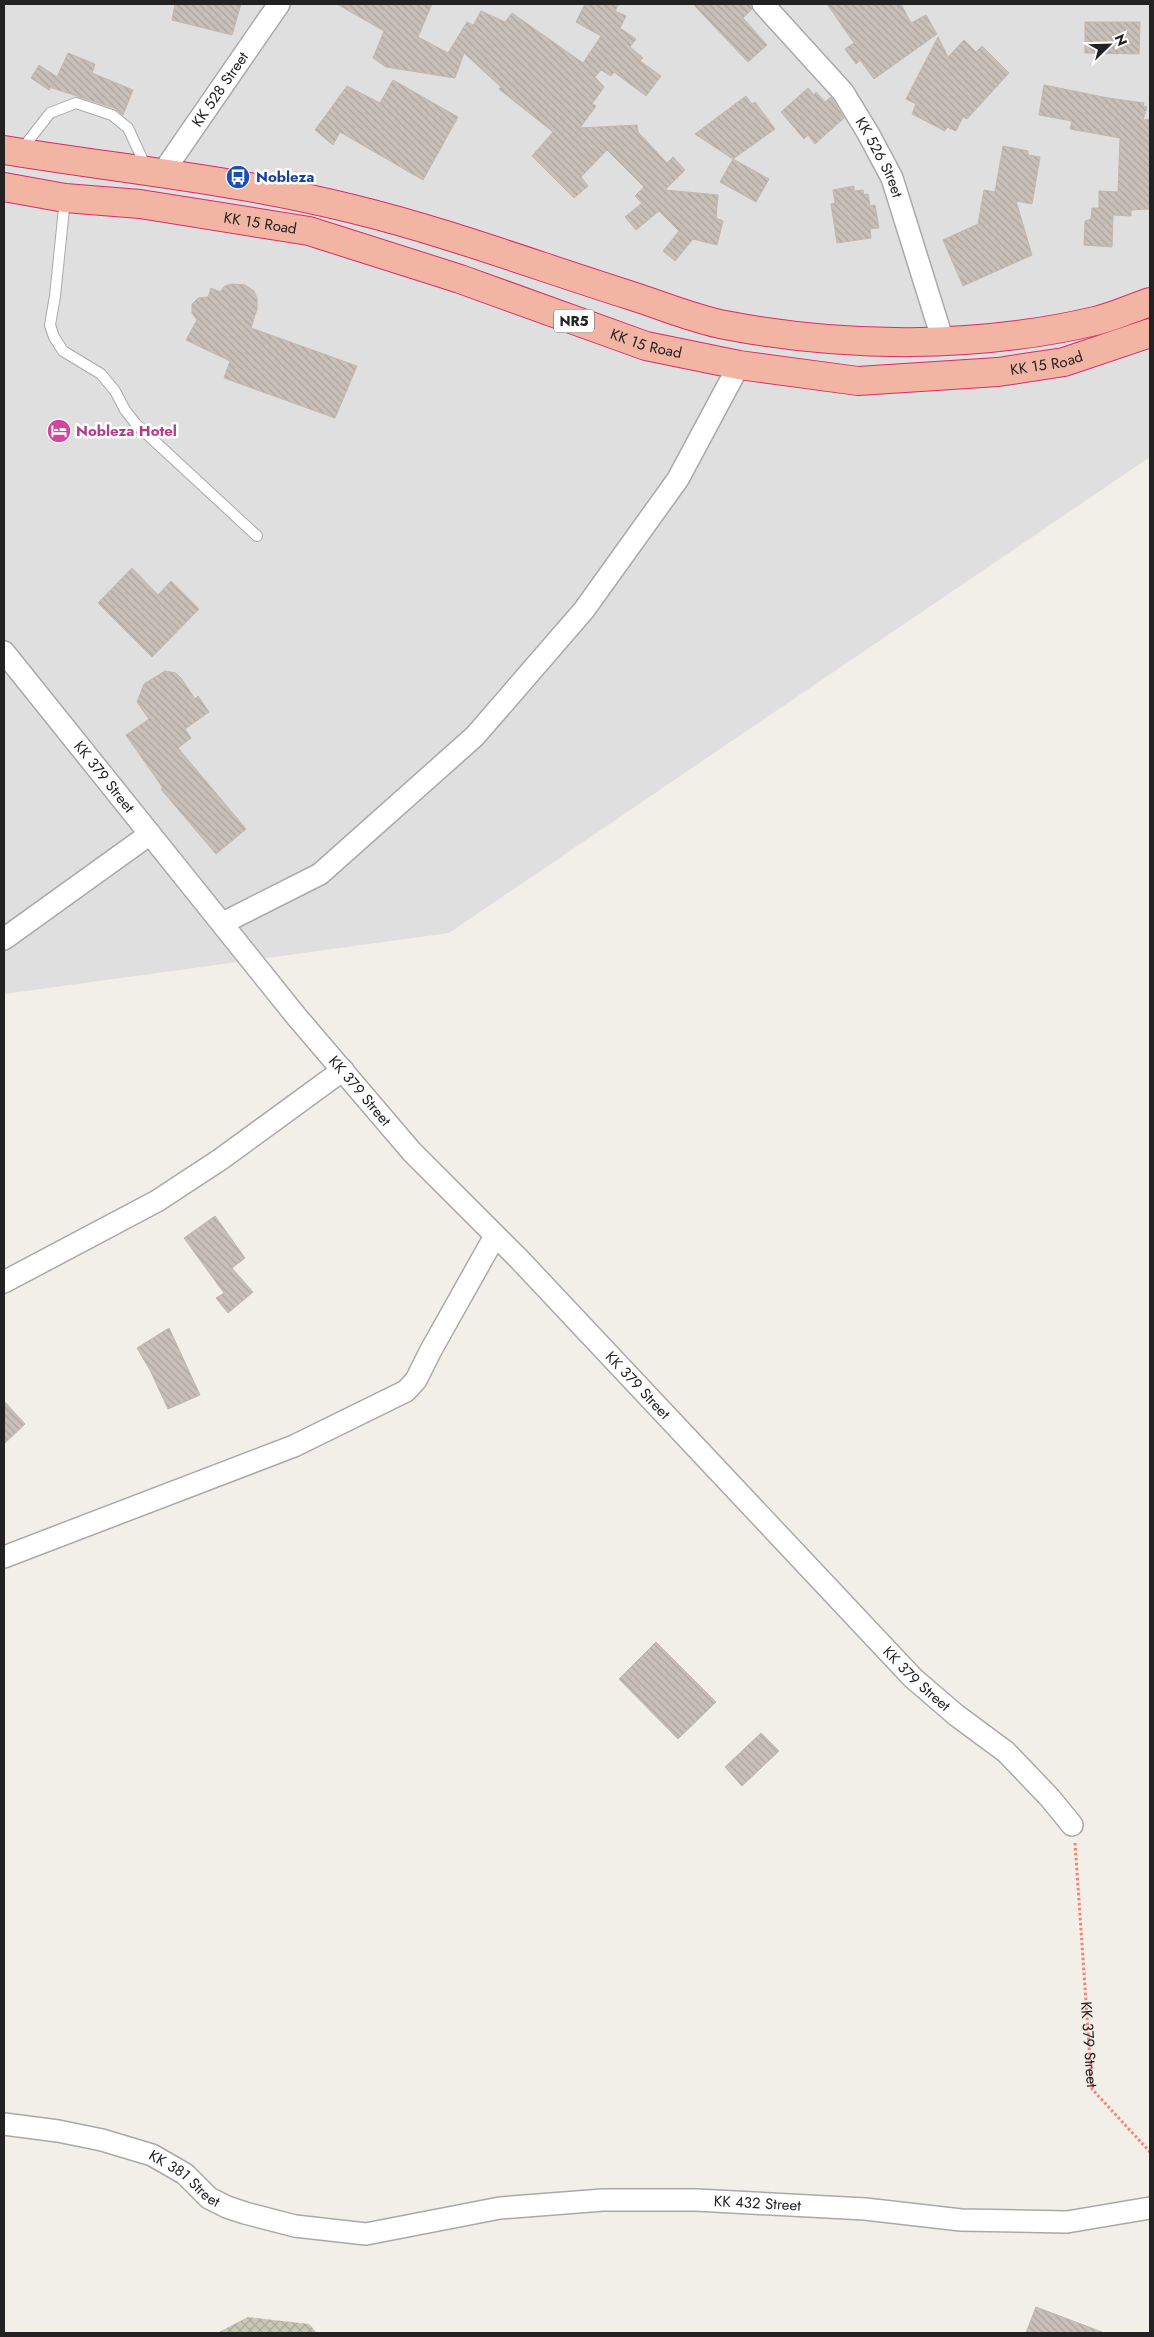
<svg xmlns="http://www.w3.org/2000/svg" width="1154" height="2337" font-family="Jost,sans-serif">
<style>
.residential{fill:#e0dfdf}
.construction{fill:url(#construction-cross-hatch)}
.building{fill:url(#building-back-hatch);stroke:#c4b6ab}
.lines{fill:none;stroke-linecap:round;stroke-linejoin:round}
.service-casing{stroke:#a9a9a9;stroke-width:12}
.minor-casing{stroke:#a9a9a9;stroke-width:24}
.trunk-casing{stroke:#dc2a67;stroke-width:30}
.path{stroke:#fa8072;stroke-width:3;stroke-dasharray:2.5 2.5;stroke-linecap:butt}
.service{stroke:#fff;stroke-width:10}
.minor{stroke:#fff;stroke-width:21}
.trunk{stroke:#f2b4a3;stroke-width:28}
.labels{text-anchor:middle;stroke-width:5;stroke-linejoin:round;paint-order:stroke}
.shield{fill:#fff;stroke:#646464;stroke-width:1}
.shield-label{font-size:14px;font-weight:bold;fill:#222}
.street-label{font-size:15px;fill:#222;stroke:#fff}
.transit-label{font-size:15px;font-weight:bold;fill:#164399;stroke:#fff;text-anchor:start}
.hotel-label{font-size:15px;font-weight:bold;fill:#b23c85;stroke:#fff;text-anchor:start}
</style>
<defs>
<pattern id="construction-cross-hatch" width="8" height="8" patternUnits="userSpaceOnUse" patternTransform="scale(1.25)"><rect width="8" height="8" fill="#c7c7b4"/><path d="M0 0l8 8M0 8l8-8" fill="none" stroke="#abab9a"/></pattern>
<pattern id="building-back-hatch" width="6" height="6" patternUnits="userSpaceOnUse" patternTransform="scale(1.25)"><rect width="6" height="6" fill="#c7bfb8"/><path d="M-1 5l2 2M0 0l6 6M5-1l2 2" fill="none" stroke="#aba49e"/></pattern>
</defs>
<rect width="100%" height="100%" fill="#f2efe9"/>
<path class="residential" d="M4,4H1150V457L449,933L4,994Z"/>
<path class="construction" d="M248,2317L309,2324L317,2333H217Z"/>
<g class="building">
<path d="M175,4H241L232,35L172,20Z"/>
<path d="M337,4H432L418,37L448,53L467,22L473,25L470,31L481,11L505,22L512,13L583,63L601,36L576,22L585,4H619L615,11L626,16L620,28L636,39L630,47L643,58L640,61L661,76L646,96L614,72L611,76L601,70L595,77L604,87L592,104L596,106L580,128L637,125L638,132L667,163L673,157L685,170L665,190L718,195L716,218L723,221L717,245L693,239L675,261L663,251L679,231L659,211L636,230L625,217L642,203L635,196L644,187L607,150L581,177L588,186L574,198L532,156L553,132L499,89L501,87L464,53L455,78L386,67L373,58L384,31Z"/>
<path d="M693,4H751L752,9L743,18L767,45L748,62Z"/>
<path d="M827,4H901L911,23L926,15L937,34L874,79L860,60L856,64L845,49L854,43Z"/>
<path d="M1085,22H1140L1139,54L1085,53Z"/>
<path d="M938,37L948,57L964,40L976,52L982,46L1009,73L967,119L963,117L956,131L947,127L945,131L912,114L916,104L906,99Z"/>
<path d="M68,53L95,64L92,73L133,90L123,115L114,108L52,88L55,81L49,90L31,78L39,65L57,77Z"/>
<path d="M393,80L458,117L423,180L340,132L333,145L315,130L347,86L380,103Z"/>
<path d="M1044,85L1108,98L1144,103L1143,106L1147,107L1143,120L1150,119V209L1131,210V216L1113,215L1112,247L1084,245L1085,221L1091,219L1092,208H1099V191L1118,192L1120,138L1070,129L1072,121L1039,115Z"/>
<path d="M808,88L814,95L816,92L825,102L831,97L844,118L815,144L808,135L804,139L781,112Z"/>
<path d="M746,96L752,104L755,102L775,129L733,159L769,179L756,202L720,182L733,159L695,134Z"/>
<path d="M1003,146L1028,151V155L1040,157L1032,204L1016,201L1032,255L963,286L943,240L978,224L984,190L995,192Z"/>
<path d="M854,186V191L863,190L864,195L868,194L870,206L875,205L879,228L870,229L871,238L837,243L831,204L835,203L833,190Z"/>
<path d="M231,284L245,285L254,291L257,298V309L251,328L357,366L335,418L224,378L230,361L186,340L197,320L192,313V304L198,298L208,297L211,288L220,292L225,286Z"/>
<path d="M132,568L158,595L171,581L199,609L152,657L98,603Z"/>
<path d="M165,671L176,673L181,678L195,699L198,696L209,712L185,729L191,738L178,748L246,829L216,854L161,789L163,788L126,735L149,719L137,702L144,684Z"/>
<path d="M215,1216L245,1258L232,1268L253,1292L228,1313L216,1298L224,1293L184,1238Z"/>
<path d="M169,1328L200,1395L168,1409L150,1370L137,1348Z"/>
<path d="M4,1401L25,1424L4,1444Z"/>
<path d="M656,1642L716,1702L678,1739L619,1679Z"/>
<path d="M761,1733L779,1751L742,1786L725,1767Z"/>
<path d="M1036,2307L1102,2332V2333H1026Z"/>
</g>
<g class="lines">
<g class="service-casing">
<g id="service">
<path d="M22,149L50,113L76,103L112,115L128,128L146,167"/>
<path d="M65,199L55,296L50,325L54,337L63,351L101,374L115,391L125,410L136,424L257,536"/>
</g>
</g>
<g class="minor-casing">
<g id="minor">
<path id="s2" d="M763,4L843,92L868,133L892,178L943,341"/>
<path id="s3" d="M161,175L279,4"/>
<path id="s4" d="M4,652L296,1016L412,1152L519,1259L913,1678L956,1715L1006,1752L1050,1798L1072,1825"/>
<path d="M223,923L320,874L475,736L584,610L678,479L739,365"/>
<path d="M4,939L150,834"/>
<path d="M4,1282L157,1201L221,1159L343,1070"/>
<path d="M4,1557L294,1446L406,1391L416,1380L431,1350L495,1236"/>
<path id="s5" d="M4,2124L58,2131L102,2140L152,2155L185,2174L209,2198L227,2207L245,2213L295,2226L366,2234L500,2208L603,2200H696L865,2209L961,2220L1067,2222L1150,2208"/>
</g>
</g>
<g class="trunk-casing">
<g id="trunk">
<path d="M4,150C120,169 239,180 353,209C447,232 537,266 629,295C661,305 693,319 725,325C844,348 976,349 1095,321C1113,317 1132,308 1150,302"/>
<path id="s6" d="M4,187L65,198L140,204L309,231L460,279L646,346L739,365L858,381L998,372L1064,362L1150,333"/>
</g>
</g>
<path class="path" id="s1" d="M1075,1843L1092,2089L1150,2152"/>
<use href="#service" class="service"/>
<use href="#minor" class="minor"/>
<use href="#trunk" class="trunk"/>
</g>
<defs>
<g id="bus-disc" transform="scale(1.25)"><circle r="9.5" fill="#1a4fb4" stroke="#fff"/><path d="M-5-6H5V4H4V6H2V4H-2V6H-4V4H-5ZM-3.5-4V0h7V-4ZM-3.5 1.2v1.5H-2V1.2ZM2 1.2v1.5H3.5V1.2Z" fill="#fff"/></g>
<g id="hotel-disc" transform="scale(1.25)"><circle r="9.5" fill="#d1479c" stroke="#fff"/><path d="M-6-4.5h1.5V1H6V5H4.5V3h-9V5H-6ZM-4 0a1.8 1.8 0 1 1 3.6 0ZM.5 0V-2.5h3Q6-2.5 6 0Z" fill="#fff"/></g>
</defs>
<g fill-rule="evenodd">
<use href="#bus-disc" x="238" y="177"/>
<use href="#hotel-disc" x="59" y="431"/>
</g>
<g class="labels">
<rect class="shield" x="554" y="309.5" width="40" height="23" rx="4"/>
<g class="shield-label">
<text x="574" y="326">NR5</text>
</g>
<g class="street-label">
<text dy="5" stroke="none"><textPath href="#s3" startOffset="104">KK 528 Street</textPath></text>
<text dy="5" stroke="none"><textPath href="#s2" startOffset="194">KK 526 Street</textPath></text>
<text dy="5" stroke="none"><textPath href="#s6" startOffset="259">KK 15 Road</textPath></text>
<text dy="5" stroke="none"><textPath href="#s6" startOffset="664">KK 15 Road</textPath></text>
<text dy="5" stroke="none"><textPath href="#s6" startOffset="1069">KK 15 Road</textPath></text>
<text dy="5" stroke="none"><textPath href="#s4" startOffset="160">KK 379 Street</textPath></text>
<text dy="5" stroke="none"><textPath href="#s4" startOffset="565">KK 379 Street</textPath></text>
<text dy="5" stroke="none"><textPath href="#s4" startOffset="970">KK 379 Street</textPath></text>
<text dy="5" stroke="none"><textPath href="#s4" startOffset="1375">KK 379 Street</textPath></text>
<text dy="5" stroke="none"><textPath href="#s1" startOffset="202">KK 379 Street</textPath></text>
<text dy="5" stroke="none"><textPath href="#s5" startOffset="192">KK 381 Street</textPath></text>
<text dy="5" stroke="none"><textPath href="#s5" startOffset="780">KK 432 Street</textPath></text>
</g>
<g class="transit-label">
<text x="256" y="182">Nobleza</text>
</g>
<g class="hotel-label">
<text x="76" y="436">Nobleza Hotel</text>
</g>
</g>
<rect width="1154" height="2337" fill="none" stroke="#222222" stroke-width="10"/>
<g transform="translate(1109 45) rotate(67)" stroke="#ffffff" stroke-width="4" paint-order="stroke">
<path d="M0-4L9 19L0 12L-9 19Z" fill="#222222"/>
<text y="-8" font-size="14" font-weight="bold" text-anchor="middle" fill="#222222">N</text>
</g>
</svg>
